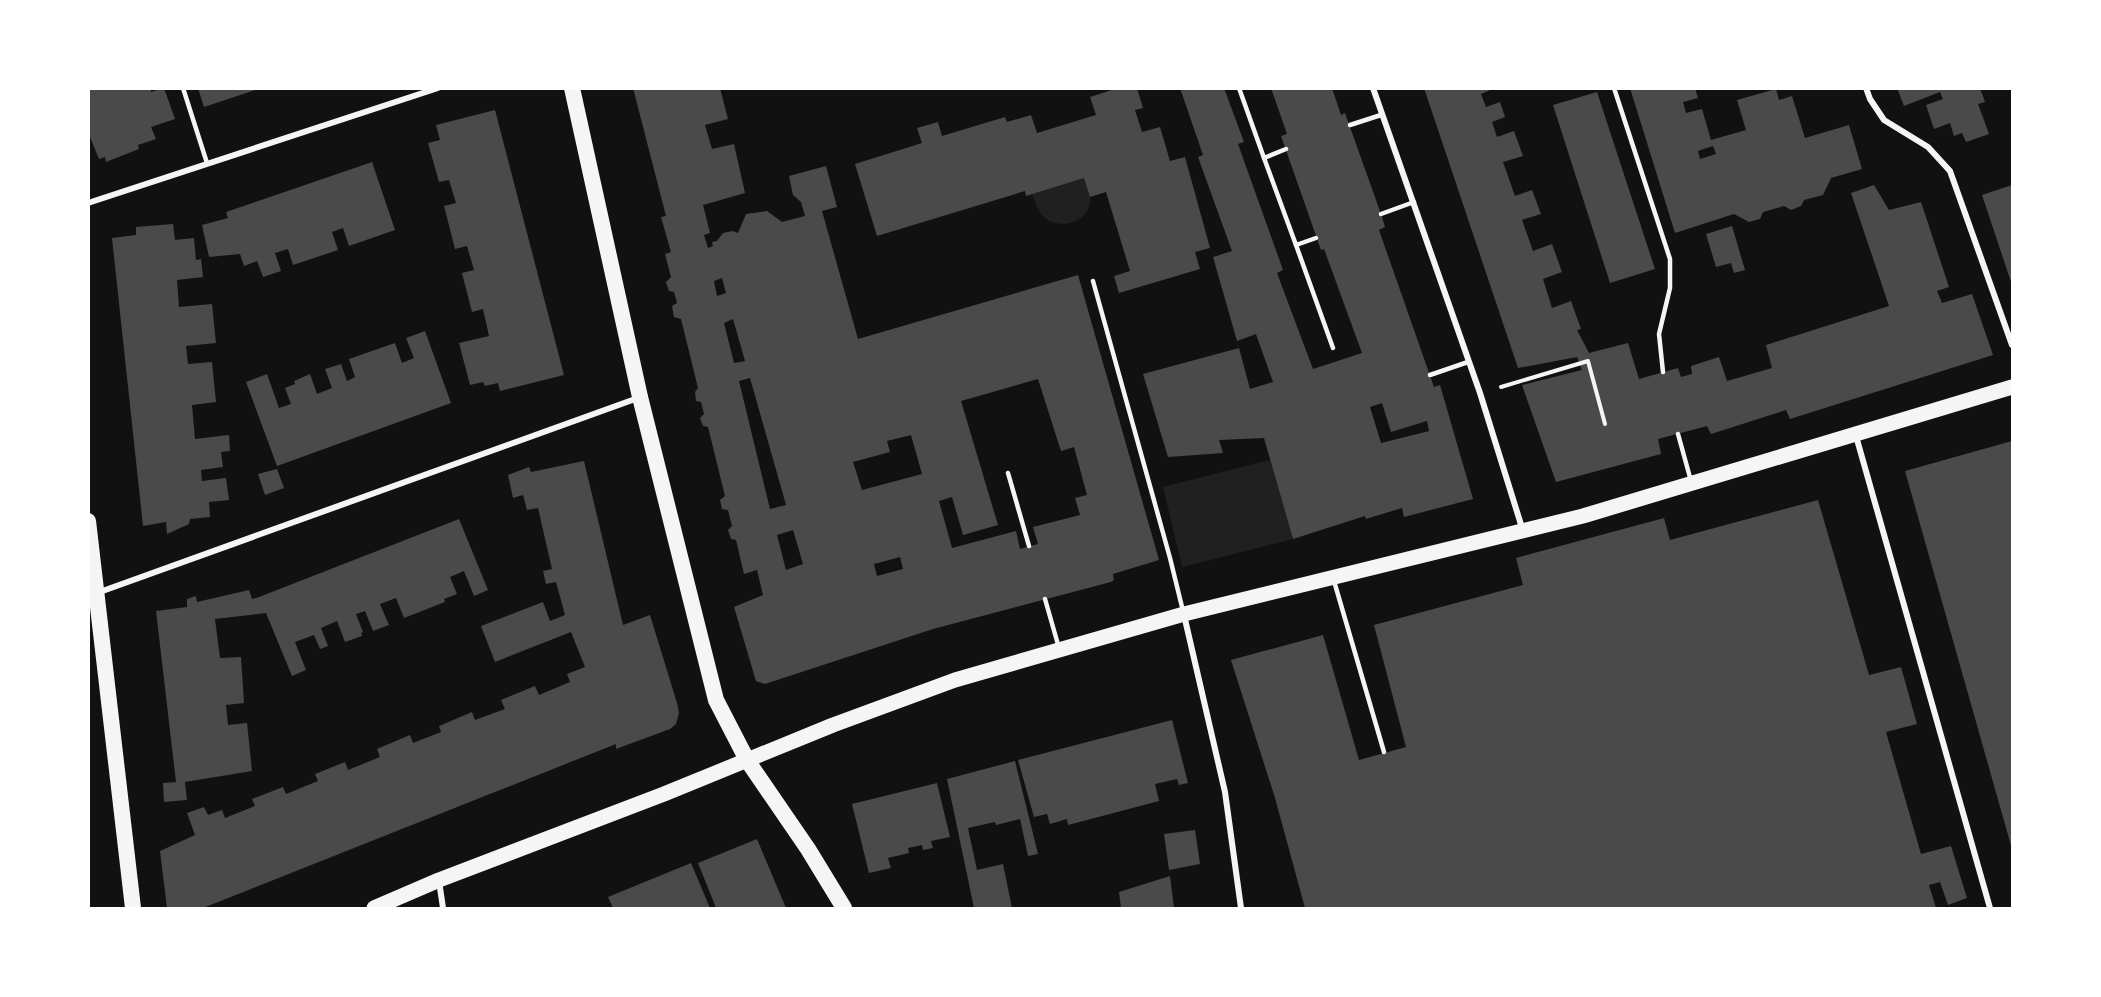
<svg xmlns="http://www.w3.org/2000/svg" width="2101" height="997" font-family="'Noto Sans',sans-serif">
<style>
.green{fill:#202020}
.building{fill:#4a4a4a;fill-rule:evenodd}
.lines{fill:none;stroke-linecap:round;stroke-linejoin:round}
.path{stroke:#f5f5f5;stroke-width:4}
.service{stroke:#f5f5f5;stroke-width:4.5}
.minor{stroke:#f5f5f5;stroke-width:6}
.primary{stroke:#f5f5f5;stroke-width:15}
.trunk{stroke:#f5f5f5;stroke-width:16}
</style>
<rect width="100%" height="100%" fill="#111"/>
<g class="green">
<path d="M1084,178C1086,184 1089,191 1090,197C1092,222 1058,233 1042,215C1037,209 1035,202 1032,194Z"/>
<path d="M1270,460L1293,539L1182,567L1163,487Z"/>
</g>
<g class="building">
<path d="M88,88H151V92L164,88L175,119L151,127L156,139L138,145L139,149L106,162L105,157L99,159L88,132Z"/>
<path d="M198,88H258V89L204,107Z"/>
<path d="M633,88H720L728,119L705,125L712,149L734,144L745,193L703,205L710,233L704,235L708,248L713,246L712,242L717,241L723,233L733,231L738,233L746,214L767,211L782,222L805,216L801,202L793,195L789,176L826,166L837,207L822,211L858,339L1078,275L1159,560L1113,574L1114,580L1111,582L933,629L765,684L756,681L734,607L763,595L757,570L744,574L736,540L731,539L728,530L732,526L728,510L722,509L720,500L725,496L708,427L703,426L700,418L704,414L701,402L696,401L695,392L698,388L681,319L674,317L672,306L677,303L674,292L669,291L666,282L671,277L665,254L671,252L661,217L666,216ZM722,278L726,293L717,296L714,281ZM733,319L745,361L734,363L724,323ZM750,378L786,505L770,509L739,381ZM1038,379L1061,451L1074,447L1087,495L1075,498L1080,515L1033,527L1038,544L1020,549L1016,531L952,548L939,501L952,497L963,535L998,525L961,401ZM911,435L922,474L862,490L853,462L890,452L887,441ZM793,530L803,564L786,570L777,535ZM900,557L903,569L877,576L874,564Z"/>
<path d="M1118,88H1137L1143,108L1135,110L1142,132L1160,127L1170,161L1185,157L1210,248L1195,252L1200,269L1119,293L1114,276L1130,271L1106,192L1090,197L1084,178L1026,196L1025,191L877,236L855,164L922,143L917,128L938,122L942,136L1005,117L1007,122L1031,115L1037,133L1096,115L1090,97Z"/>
<path d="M1180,88H1224L1244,142L1238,144L1283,270L1277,273L1313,369L1362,353L1324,249L1321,250L1281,136L1287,134L1271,88H1332L1341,115L1345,113L1381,214L1385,227L1379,230L1434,387L1440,385L1473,499L1404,517L1402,508L1366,519L1365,516L1293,539L1264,438L1219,440L1223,453L1168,457L1143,374L1239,348L1250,389L1273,382L1256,334L1237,341L1213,257L1232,251L1198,157L1203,155ZM1382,403L1391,432L1427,421L1429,431L1381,443L1370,407Z"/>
<path d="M1424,88H1495L1481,94L1486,107L1500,102L1505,117L1492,122L1497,137L1514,131L1523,156L1503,162L1515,196L1532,190L1541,214L1522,220L1533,251L1552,244L1562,272L1543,279L1552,308L1571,301L1581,329L1577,330L1589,353L1628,343L1639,379L1678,368L1681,377L1692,374L1691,366L1719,357L1727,381L1772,368L1766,345L1889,306L1851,193L1874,185L1889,210L1921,202L1949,287L1937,291L1942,303L1972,294L1993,355L1790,419L1786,410L1711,434L1707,426L1658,439L1661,454L1556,482L1522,385L1582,370L1577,357L1518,368Z"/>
<path d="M1630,88H1695L1698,98L1683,102L1686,113L1702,109L1711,140L1746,130L1737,100L1776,89L1779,100L1792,96L1805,138L1849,125L1862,169L1831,178L1823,195L1804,200L1801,206L1791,210L1784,206L1763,212L1760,219L1749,222L1734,214L1675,233ZM1713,146L1716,154L1700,159L1698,151Z"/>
<path d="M1897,88H1980L1985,102L1978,104L1989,134L1966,142L1962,133L1954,136L1950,123L1934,129L1926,105L1943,99L1940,92L1904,106Z"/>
<path d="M1597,92L1655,269L1610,283L1553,105Z"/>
<path d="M495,110L564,375L500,391L498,383L485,386L483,382L470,385L459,343L489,336L483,309L472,312L462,273L474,270L467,246L455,249L444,206L456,203L449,180L439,182L428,143L440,140L436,125Z"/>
<path d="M372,162L395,230L349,246L343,228L332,232L338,250L293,265L288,249L275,253L281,271L263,277L257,261L244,266L240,254L209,257L202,225L228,218L226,212Z"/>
<path d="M2012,185V285L1982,195Z"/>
<path d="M173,224L175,240L194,238L196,260L201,259L203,277L177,280L179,307L212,304L216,343L186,346L188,364L212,362L216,402L192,405L195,439L229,435L230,451L221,452L223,467L201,470L202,481L226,478L229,500L209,502L210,517L190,519L189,524L167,534L166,522L143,526L112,238L136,235V227Z"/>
<path d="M1732,226L1745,270L1734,273L1731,263L1716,267L1706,234Z"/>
<path d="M425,331L451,403L277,466L246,382L267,374L279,408L291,404L285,388L295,384L294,381L310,374L317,394L332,388L325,369L341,364L347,381L355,377L349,359L395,343L402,363L414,358L406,338Z"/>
<path d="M2012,441V849L1905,471Z"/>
<path d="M584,461L623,625L650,615L677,703L679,713L676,724L670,729L616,749V744L203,908H167L160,851L195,835L187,813L204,807L208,815L222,810L225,818L255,806L252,799L283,787L286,794L318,781L315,774L345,762L348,770L380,757L377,749L410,735L413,743L441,732L439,726L472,712L475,720L505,709L501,700L535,686L539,695L570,682L567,674L585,667L571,632L495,662L481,626L543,602L550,621L565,615L556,582L546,584L543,571L552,569L538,508L527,510L523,495L513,498L508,475L529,467L531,472Z"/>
<path d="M277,469L284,488L265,495L258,474Z"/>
<path d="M1818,500L1869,675L1901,667L1917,724L1886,732L1921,854L1951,846L1967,898L1948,905L1940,882L1929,885L1936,908H1305L1275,798L1231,660L1323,635L1359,760L1406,747L1374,625L1523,585L1516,558L1664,518L1670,540Z"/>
<path d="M459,519L488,590L474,596L464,571L450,577L457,594L444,599L445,602L404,618L396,598L380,604L389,625L373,631L365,611L356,614L363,632L361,633L362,636L345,642L337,621L321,628L328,646L320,649L314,635L295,642L306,670L292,676L266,613L215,619L220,658L241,657L244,703L226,705L228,725L247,723L252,771L185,782L187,800L164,802L163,783L176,782L156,611L187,607V599L196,596L197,602L249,590L252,599L259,597Z"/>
<path d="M1172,720L1188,783L1179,785L1177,779L1155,784L1159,801L1068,825L1067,819L1050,824L1047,814L1034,817L1018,760Z"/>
<path d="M1015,761L1038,854L1028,856L1020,819L996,825L995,822L968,828L977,870L1003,864L1012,908H974L947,779Z"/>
<path d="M937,783L950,837L931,841L933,848L923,850L922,845L908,848L909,853L888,858L891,868L869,873L852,804Z"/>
<path d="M1195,830L1200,864L1169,870L1164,834Z"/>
<path d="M757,839L786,908H716L698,863Z"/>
<path d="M691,863L710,908H613L608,897Z"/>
<path d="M1170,876L1174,908H1121L1119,892Z"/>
</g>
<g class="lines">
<path class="path" d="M1501,387L1588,361L1605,424"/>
<g class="service">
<path d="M183,88L207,163"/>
<path d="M1239,88L1264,158"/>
<path d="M1614,88L1670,259V288L1659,334L1663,372"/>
<path d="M1350,125L1381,115"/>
<path d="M1286,149L1264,158L1296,245L1316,238"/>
<path d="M1381,214L1414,202"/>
<path d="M1296,245L1333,348"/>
<path d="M1093,281L1170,558L1183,611"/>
<path d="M1430,375L1468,362"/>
<path d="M1678,434L1691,481"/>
<path d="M1008,473L1029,546"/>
<path d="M1334,581L1384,752"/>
<path d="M1045,599L1059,648"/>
</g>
<g class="minor">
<path d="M1373,88L1480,393L1523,531"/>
<path d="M1866,88L1870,99L1884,120L1928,147L1950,171L2012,345"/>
<path d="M88,203L438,88"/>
<path d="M1856,436L1990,908"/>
<path d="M97,593L638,398"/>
<path d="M1184,615L1225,792L1241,908"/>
<path d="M439,881L443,908"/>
</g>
<path class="primary" d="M374,908L439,880L664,794L833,725L955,680L1184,614L1583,516L2012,387"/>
<g class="trunk">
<path d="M572,88L640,397L716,700L747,760L808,849L844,908"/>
<path d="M88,521L133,908"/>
</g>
</g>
<rect width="2101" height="997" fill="none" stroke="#ffffff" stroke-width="180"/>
</svg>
